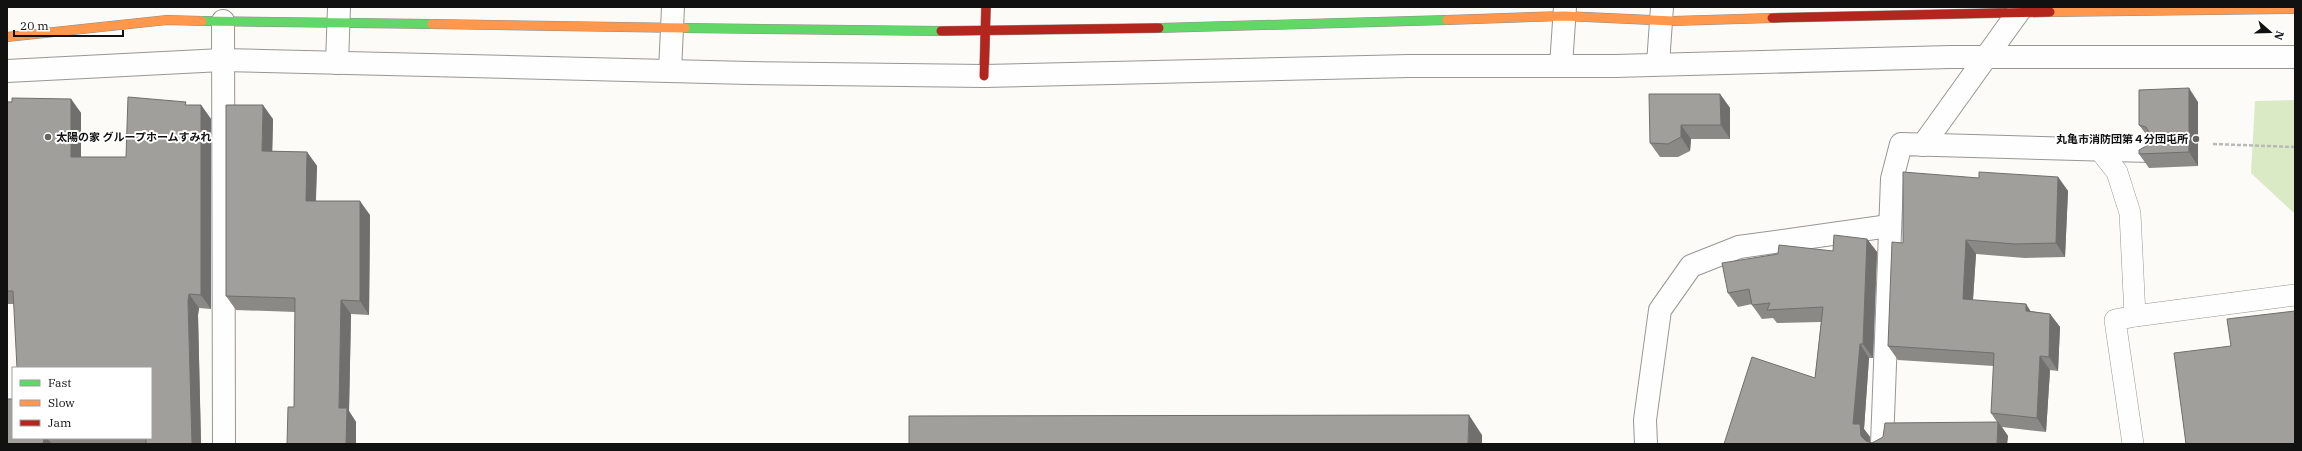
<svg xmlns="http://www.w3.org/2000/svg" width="2302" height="451" font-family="'IBM Plex Serif','Noto Sans JP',serif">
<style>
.forest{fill:#daeac4}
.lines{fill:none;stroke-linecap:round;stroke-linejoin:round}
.lane-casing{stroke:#979695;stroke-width:22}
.street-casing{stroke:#979695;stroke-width:24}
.fast-casing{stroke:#8d8d8b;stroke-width:10}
.slow-casing{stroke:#8d8d8b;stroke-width:10}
.jam-casing{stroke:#8d8d8b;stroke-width:10}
.path{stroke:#b9b9b8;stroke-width:2.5;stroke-dasharray:4 2;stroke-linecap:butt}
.lane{stroke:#fffefe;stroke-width:21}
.street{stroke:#fffefe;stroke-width:22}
.fast{stroke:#63d668;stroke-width:9}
.slow{stroke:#ff974d;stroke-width:9}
.jam{stroke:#b3261e;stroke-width:9}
.wall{fill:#8a8986}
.shaded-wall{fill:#716f6d}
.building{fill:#a19f9c;stroke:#716f6d}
.poi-dot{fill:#636362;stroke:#fff;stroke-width:1.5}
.labels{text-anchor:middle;stroke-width:4;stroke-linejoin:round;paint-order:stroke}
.poi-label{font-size:11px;font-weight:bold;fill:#111;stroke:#fff;text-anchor:start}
</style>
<rect width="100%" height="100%" fill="#fcfbf7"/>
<path class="forest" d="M2295,100V214L2251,173L2255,101Z"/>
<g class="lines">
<g class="lane-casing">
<g id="lane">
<path d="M2099,149L2117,172L2130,213L2135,316L2115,320L2133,444"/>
<path d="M2135,316L2295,295"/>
</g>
</g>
<g class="street-casing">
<g id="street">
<path d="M223,21L224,444"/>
<path d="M337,63L339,7"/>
<path d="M1658,64L1662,7"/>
<path d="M1561,66L1565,7"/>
<path d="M7,71L222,60L749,73L984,76L1409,66H1615L1950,57H2295"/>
<path d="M670,71L673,7"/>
<path d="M1923,145L2022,7"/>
<path d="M1646,444L1645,420L1660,310L1691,266L1739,247L1889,226"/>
<path d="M1882,444L1892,179L1901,144L2149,151"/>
</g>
</g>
<g class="fast-casing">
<g id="fast">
<path d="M202,21L432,24"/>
<path d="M685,28L941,31"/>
<path d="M1159,28L1447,20"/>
</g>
</g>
<g class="slow-casing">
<g id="slow">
<path d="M2050,12L2295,9"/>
<path d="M1447,20L1564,16L1673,21L1772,18"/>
<path d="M432,24L685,28"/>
<path d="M7,37L167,20L202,21"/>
</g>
</g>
<g class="jam-casing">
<g id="jam">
<path d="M1772,18L2050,12"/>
<path d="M941,31L1159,28"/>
<path d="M984,76L986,7"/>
</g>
</g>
<path class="path" d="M2213,144L2295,147"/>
<use href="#lane" class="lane"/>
<use href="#street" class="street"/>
<use href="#fast" class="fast"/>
<use href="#slow" class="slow"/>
<use href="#jam" class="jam"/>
</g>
<g class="wall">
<path d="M1720,94L1730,108V139H1691L1690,151L1678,157H1660L1650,143Z"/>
<path d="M71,99L81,113V157H126L188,105H201L211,119V309L199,308L198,315L201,444H7L13,438H151L14,304H7V102Z"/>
<path d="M2198,102V166L2149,168L2139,154L2150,144L2151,139L2149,138L2139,125Z"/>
<path d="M273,119L272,151L307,152L317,166L316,201L370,215L369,315L351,314L349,411L356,422L294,407L295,312L236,310L226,296Z"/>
<path d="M2058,177L2068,191L2065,257L2025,258L1976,254L1973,300L2026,304L2030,311L2050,314L2060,327L2058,371L2050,370L2046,432L2002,427L2008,436L2007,444H1724L1815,378L1821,322L1777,323L1773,318L1762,319L1752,305V304L1738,307L1728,293L1833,251L1867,239L1877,252L1873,358H1869L1864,429L1870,437V442L1872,443L1997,422L1991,413L1994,366L1898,360L1888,346L1903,243L1979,178Z"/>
</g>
<g class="shaded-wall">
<path d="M2189,88L2198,102V166L2189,152Z"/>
<path d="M1720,94L1730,108V139L1721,125Z"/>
<path d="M71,99L81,113V171L71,157Z"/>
<path d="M201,105L211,119V309L201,295Z"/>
<path d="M263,105L273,119L272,164L262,151Z"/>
<path d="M1681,125L1691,139L1690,151L1681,137Z"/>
<path d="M307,152L317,166L315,215L306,201Z"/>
<path d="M2058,177L2068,191L2065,257L2056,243Z"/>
<path d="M360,201L370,215L369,315L360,301Z"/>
<path d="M1867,239L1877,252L1873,358L1863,344Z"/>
<path d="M1966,240L1976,254L1972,313L1963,299Z"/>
<path d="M189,294L199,308L198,315L201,444H192L188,301Z"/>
<path d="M341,300L351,314L349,411L356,422V444H346L339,408Z"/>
<path d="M2026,304L2035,318L2026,311Z"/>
<path d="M2050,314L2060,327L2058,371L2049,357Z"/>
<path d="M1860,344L1869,358L1864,429L1870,437V444H1867L1853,424Z"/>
<path d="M2040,356L2050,370L2046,432L2037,418Z"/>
<path d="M1469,415L1482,435V444H1468Z"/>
<path d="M1998,422L2008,436L2007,444H1997Z"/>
<path d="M44,438H47L52,444H43Z"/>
</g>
<g class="building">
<path d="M2189,88V152L2139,154V150L2150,144L2152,137L2146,127L2139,125V90Z"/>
<path d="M1649,94H1720L1721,125H1681V137L1668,144L1650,143Z"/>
<path d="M128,97L186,102L185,105H201V295L189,294L188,301L192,444H146V438H151V368H17L13,291H7V102H12V98L71,99V157H126Z"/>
<path d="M226,105H263L262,151L307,152L306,201H360V301L341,300L339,408H347L346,444H287L288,407H294L295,298L226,296Z"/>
<path d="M1903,172L1979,178V172L2058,177L2056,243L2015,244L1966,240L1963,299L2026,304V311L2050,314L2049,357L2040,356L2037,418L1991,413L1994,353L1888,346L1892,242L1903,243Z"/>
<path d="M1834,235L1867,239L1863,344H1860L1853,424H1860L1861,436L1866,441L1872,443L1883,437L1885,423L1998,422L1997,444H1724L1752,357L1815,378L1823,307L1767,310L1770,303L1752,305L1749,289L1728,293L1722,263L1778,254L1779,245L1833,251Z"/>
<path d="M2295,311V444H2186L2174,353L2231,346L2227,319Z"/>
<path d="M7,399H13V438H44L43,444H7Z"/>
<path d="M1469,415L1468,444H909V416Z"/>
</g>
<g class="poi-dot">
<circle cx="48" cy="137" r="4"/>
<circle cx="2196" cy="139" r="4"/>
</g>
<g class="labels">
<g class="poi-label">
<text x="56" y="141">太陽の家 グループホームすみれ</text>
<text x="2188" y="143" text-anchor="end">丸亀市消防団第４分団屯所</text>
</g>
</g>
<rect width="2302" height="451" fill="none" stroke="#111111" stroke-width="16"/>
<rect x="12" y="367" width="140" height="72" fill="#ffffff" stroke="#a0a0a0"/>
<rect x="20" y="380" width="20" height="6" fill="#63d668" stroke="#a0a0a0"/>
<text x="48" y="387" font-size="12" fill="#111111">Fast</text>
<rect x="20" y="400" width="20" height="6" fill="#ff974d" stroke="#a0a0a0"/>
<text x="48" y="407" font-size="12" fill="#111111">Slow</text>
<rect x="20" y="420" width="20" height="6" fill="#b3261e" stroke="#a0a0a0"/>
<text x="48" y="427" font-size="12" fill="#111111">Jam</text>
<g transform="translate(2270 32) rotate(110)" stroke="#ffffff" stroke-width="3" paint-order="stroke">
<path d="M0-3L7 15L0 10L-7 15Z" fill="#111111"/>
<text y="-6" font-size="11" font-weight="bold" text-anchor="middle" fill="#111111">N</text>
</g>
<path d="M14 30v6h109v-6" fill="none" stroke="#111111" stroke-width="2"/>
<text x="20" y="30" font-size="12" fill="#111111" stroke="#ffffff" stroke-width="3" paint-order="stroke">20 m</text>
</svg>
